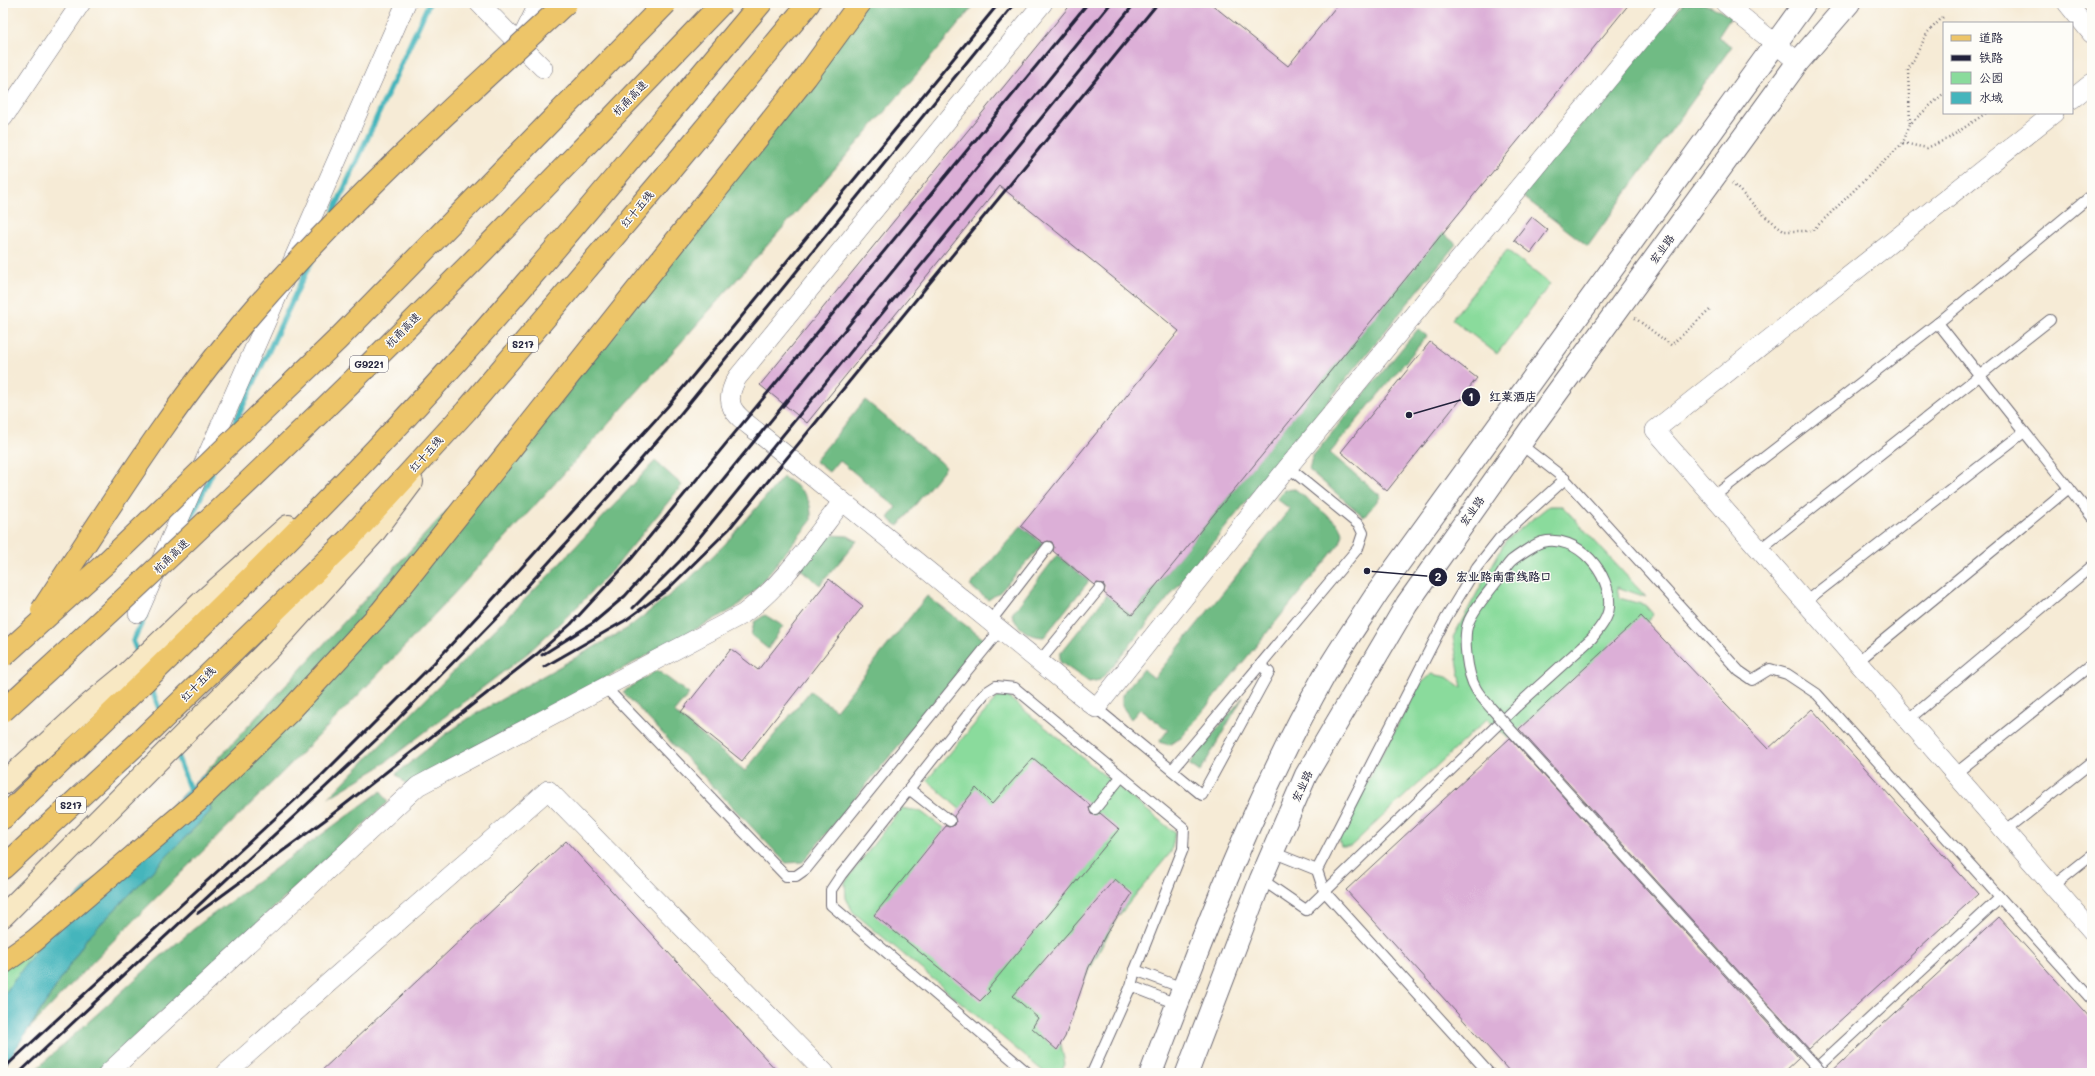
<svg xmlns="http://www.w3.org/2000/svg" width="2095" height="1076" font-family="Mali,'LXGW WenKai TC',sans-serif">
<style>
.green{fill:#8adb9c;stroke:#567e6c}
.forest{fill:#6fbb84;stroke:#486e60}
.water{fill:#45b5bc;stroke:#346c7c}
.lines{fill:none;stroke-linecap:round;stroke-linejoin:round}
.stream{stroke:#45b5bc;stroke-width:5.5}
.building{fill:#dcafd7}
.service-casing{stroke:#6c6871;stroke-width:12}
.minor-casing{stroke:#6c6871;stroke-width:20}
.tertiary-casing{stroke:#6c6871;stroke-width:24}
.secondary-casing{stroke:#6c6871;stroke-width:24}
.primary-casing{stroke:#6c6871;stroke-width:24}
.motorway-casing{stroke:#6c6871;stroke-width:24}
.path{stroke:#6c6871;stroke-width:2.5;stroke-dasharray:1 3;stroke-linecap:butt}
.service{stroke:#fff;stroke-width:10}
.minor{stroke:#fff;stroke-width:19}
.tertiary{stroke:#fff;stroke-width:22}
.secondary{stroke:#f8e8c3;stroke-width:22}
.primary{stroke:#edc569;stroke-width:22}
.motorway{stroke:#edc569;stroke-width:22}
.rail{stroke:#22223b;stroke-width:3}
.service-bridge-casing{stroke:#6c6871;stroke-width:12;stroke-linecap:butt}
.motorway-bridge-casing{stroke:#6c6871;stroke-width:24;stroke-linecap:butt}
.service-bridge{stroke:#fff;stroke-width:10}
.motorway-bridge{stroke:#edc569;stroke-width:22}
.labels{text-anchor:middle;stroke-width:3;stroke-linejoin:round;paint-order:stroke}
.shield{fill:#fdfcf7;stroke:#646373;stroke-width:1}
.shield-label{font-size:10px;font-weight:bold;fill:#22223b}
.street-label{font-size:11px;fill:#22223b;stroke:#fdfcf7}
.leader{fill:none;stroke:#22223b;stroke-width:1.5}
.callout-dot{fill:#22223b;stroke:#fdfcf7;stroke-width:1.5}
.mark-label{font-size:12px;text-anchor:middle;font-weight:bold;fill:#fff}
.callout-label{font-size:12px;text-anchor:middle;font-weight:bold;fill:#22223b;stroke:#fdfcf7;stroke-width:3;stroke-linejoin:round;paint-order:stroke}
</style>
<rect width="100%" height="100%" fill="#fdfcf7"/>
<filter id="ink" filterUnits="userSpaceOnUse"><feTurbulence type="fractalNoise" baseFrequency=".025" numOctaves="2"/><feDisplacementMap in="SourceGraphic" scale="8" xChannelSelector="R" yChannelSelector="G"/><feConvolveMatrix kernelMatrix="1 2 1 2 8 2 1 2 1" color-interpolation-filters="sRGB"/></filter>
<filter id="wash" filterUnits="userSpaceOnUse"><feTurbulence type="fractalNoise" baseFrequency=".012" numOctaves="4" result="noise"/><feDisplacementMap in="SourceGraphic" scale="16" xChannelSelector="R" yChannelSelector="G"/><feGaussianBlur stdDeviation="0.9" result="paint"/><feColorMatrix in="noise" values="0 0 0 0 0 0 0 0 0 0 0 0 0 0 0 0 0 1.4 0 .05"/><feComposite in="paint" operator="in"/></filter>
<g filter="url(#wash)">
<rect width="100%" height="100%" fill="#f6ebd6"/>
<g class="green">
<path d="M1507,250L1550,284L1497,354L1452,319Z"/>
<path d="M1549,506H1562L1568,512L1646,597L1617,587L1619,598L1645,605L1653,614L1647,623L1641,617L1509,739L1487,719L1351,846H1341L1338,836L1419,685L1432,674L1447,677L1462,688L1453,637L1506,540Z"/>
<path d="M1002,692L1175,833L1171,852L1116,919L1058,1030L1065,1064L1061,1073H1045L853,912L846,898L845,882L901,808L920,811L953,835L966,815L927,780Z"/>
<path d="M70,903L3,996V962Z"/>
</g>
<g class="forest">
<path d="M861,3H976C887,112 793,216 700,321C590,445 479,569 364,689C254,804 137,912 29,1029L87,938L211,811L205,773L464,492Z"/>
<path d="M1696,3L1711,6L1731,17L1718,37L1732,46L1588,246L1521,195L1682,5Z"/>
<path d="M1442,232L1456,244L1112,667L1100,680L1089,682L1060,662V654L1107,595L1132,615Z"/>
<path d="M1418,329L1427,336L1330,453L1381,496L1364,517L1309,470L1312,457Z"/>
<path d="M865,400L946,467L898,526L888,518L896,507L839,460L829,472L815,461Z"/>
<path d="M655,461L682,485L617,565L579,605L529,652L378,768L328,798L551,573Z"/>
<path d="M783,477C802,490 812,495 811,521L756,589L735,608L407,785L396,774L446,734L472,716L628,628L686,582L725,544Z"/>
<path d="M1295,489L1338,524L1343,534L1340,543L1181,738L1169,745L1159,742L1168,730L1140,709L1131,719L1122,706V695L1143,669L1154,678L1290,509L1277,499L1284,490Z"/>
<path d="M1021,526L1043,544L1000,592L988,600L970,586Z"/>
<path d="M831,535L848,536L857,541L820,585L798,567L819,541Z"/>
<path d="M1057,555L1089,581L1044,637C1030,637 1016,628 1012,614Z"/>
<path d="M927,596L985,640L803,862L786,863L623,692L657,670L689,694L674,712L745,771L810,691L836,710Z"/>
<path d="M765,615L783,626L768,649L751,635L754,622Z"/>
<path d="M1243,697L1200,772L1189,764Z"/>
<path d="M381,791L388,802L96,1073H32L160,957L201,923Z"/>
</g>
<path class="water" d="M205,773L211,811L87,938L3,1069V996L70,903Z"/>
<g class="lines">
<g class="stream">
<path d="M334,211L429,3"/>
<path d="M232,429L311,261"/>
<path d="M185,530L212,473"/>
<path d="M139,656L133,641L145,616"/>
<path d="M149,682L161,714"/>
<path d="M175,750L190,790L187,793"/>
</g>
</g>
<g id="blocks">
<g class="building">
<path d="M1072,3H1210L1288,66L1339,3H1630L1132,615L1104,593L1105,587L1103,584L1097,583L1094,585L1053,551L1054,547L1052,542L1048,541L1043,543L1021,526L1179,331L1000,186L807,423L760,385Z"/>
<path d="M1532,217L1548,230L1531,253L1514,240Z"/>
<path d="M1430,342L1477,378L1387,491L1341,452Z"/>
<path d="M829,579L863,606L742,761L681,712L731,649L758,670Z"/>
<path d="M1641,616L1768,749L1812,709L1978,894L1809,1049L1519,729Z"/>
<path d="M1510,738L1799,1058L1783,1073H1511L1346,890Z"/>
<path d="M1033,758L1090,805L1089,808L1091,814L1094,815L1100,813L1119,829L988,989L990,991L980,1001L874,915L946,826L949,827L955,825L956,822L954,816L976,788L992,804Z"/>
<path d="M566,841L779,1073H319Z"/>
<path d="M1115,879L1132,894L1106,934L1089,967L1065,1037L1057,1050L1032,1028L1038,1018L1013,996Z"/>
<path d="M1999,917L2092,1020V1073H1830Z"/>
</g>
</g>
</g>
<g filter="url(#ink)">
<use href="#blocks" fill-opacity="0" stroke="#6c6871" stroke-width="1"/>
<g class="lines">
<g class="service-casing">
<g id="service">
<path d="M1938,323L2092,517"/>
<path d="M1520,444L1565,479L1739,671L1752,680L1770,669L1787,674L1817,694L2092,1000"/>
<path d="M1713,497L1938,323L2092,195"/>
<path d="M1759,550L2050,320"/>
<path d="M1805,602L2024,432"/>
<path d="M990,622L1048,547"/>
<path d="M1039,662L1099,589"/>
<path d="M1857,662L2069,488"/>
<path d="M605,687L786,876H796L806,869L1000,630"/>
<path d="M1096,708L1202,795L1269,672L1260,665"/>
<path d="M1908,720L2092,566"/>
<path d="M1172,770L1358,548L1363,533L1359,525L1288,467"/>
<path d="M1955,774L2092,664"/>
<path d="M909,789L950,821"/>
<path d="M1095,809L1121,777"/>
<path d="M2005,831L2092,762"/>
<path d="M1272,852L1317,870"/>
<path d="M1261,879L1306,910L1518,705"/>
<path d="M2053,886L2092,855"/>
<path d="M1135,970L1183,988"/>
<path d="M1131,986L1177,1004"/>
<path d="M1028,1073L831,905V890L841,875L985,693L996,686L1015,688L1184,828L1183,849L1135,970L1131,986L1092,1073"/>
<path d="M1489,1073L1324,891L1317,870L1446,618L1477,567L1499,539L1565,479"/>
<path d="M1811,1073L2000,898"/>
</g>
</g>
<g class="minor-casing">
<g id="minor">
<path d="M479,3L519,44"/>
<path d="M539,3L519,44L543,68"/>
<path d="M1043,3L737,378C720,408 738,416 760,434L1096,708L1288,467L1671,3"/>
<path d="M1725,3L1798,62"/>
<path d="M2067,3L2092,34"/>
<path d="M2072,99L2092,83"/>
<path d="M2054,113L1655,430L2092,931"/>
<path d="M3,118L81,3"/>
<path d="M138,613L406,3"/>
<path d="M108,1073L418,786L743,614C783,585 812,541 842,502"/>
<path d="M226,1073L548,790L825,1073"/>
</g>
</g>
<g class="tertiary-casing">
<g id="tertiary">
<path d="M1151,1073C1202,938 1253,802 1324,676C1341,647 1360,620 1378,592L1805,3"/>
<path d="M1187,1073L1261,879L1306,775L1407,604L1535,423L1798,62L1849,3"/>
</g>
</g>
<g class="secondary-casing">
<g id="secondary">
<path d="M3,784L90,704L129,672L202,602L288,526"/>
<path d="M3,916L271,647L373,534L412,482"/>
</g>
</g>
<g class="primary-casing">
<g id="primary">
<path d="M3,818C129,696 256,576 377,448C512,306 635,153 761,3"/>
<path d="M3,868L140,741L348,540L466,411L663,179L809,3"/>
</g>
</g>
<g class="motorway-casing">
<path id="motorway" d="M3,963L34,941L199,800L287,714L381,612L806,77L860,3"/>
</g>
<g class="path">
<path d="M1910,123L1908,70L1928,32L1944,16"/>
<path d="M1903,143L1927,148L1949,138L1986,113"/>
<path d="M1732,183L1766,217L1785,231H1812L1903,143L1910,124L1944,93"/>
<path d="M1635,318L1671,345L1711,309"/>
</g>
<use href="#service" class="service"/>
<use href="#minor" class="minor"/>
<use href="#tertiary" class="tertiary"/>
<use href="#secondary" class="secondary"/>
<use href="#primary" class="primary"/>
<use href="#motorway" class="motorway"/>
<g class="rail">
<path d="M633,608L681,560L1135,3"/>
<path d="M542,655L593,623L625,596L655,563L1111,3"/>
<path d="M544,667L626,620L667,590L729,529L1158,3"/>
<path d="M198,913L325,820L537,654L571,624L632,558L1088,3"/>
<path d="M3,1069L322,775L434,663L483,610L668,406L999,3"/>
<path d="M19,1073L393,724L522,592L609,496L678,417L1015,3"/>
</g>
<g class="service-bridge-casing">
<path id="service-bridge" d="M1518,705L1592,638C1599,629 1608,619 1609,607C1612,574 1577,533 1542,542C1536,543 1516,557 1511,561C1506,566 1501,575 1497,581C1488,593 1475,607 1469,621C1462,636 1467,674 1476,689C1480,696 1486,702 1491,708L1822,1073"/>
</g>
<g class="motorway-bridge-casing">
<g id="motorway-bridge">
<path d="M42,610C110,507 174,402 255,309C350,200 459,101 566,3"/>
<path d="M3,656L107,562L337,340L666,3"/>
<path d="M3,711C167,561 327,409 483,251C563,169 643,86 722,3"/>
</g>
</g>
<use href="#service-bridge" class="service-bridge"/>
<use href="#motorway-bridge" class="motorway-bridge"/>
</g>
</g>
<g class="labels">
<g class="shield">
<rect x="508" y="336" width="30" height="16" rx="3"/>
<rect x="350" y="356" width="38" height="16" rx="3"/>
<rect x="56" y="797" width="30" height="16" rx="3"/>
</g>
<g class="shield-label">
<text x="523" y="348">S217</text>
<text x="369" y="368">G9221</text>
<text x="71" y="809">S217</text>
</g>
<g class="street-label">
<text transform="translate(630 98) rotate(-46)" y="4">杭甬高速</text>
<text transform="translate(637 209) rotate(-50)" y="4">红十五线</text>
<text transform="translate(1662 249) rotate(-54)" y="4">宏业路</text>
<text transform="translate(403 330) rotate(-45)" y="4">杭甬高速</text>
<text transform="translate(426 454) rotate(-48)" y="4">红十五线</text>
<text transform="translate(1472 511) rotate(-55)" y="4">宏业路</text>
<text transform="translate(171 556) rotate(-44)" y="4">杭甬高速</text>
<text transform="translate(198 684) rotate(-45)" y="4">红十五线</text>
<text transform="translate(1302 786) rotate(-65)" y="4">宏业路</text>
</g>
</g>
<path class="leader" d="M1409 415L1471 397M1367 571L1438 577"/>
<g class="callout-dot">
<circle cx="1409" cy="415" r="4"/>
<circle cx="1367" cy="571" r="4"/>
<circle cx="1471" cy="397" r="10"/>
<circle cx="1438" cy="577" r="10"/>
</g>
<g class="mark-label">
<text x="1471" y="401">1</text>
<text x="1438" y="581">2</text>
</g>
<g class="callout-label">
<text x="1513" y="401">红莱酒店</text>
<text x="1504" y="581">宏业路南雷线路口</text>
</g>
<rect width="2095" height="1076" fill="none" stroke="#fdfcf7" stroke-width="16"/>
<rect x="1943" y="22" width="130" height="92" fill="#fdfcf7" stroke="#a5a5ac"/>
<rect x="1951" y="35" width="20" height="6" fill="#edc569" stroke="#a5a5ac"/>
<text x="1979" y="42" font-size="12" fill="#22223b">道路</text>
<rect x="1951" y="55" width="20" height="6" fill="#22223b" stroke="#a5a5ac"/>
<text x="1979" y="62" font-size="12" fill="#22223b">铁路</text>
<rect x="1951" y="72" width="20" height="12" fill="#8adb9c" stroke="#a5a5ac"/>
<text x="1979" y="82" font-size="12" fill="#22223b">公园</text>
<rect x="1951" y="92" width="20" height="12" fill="#45b5bc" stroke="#a5a5ac"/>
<text x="1979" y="102" font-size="12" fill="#22223b">水域</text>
</svg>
